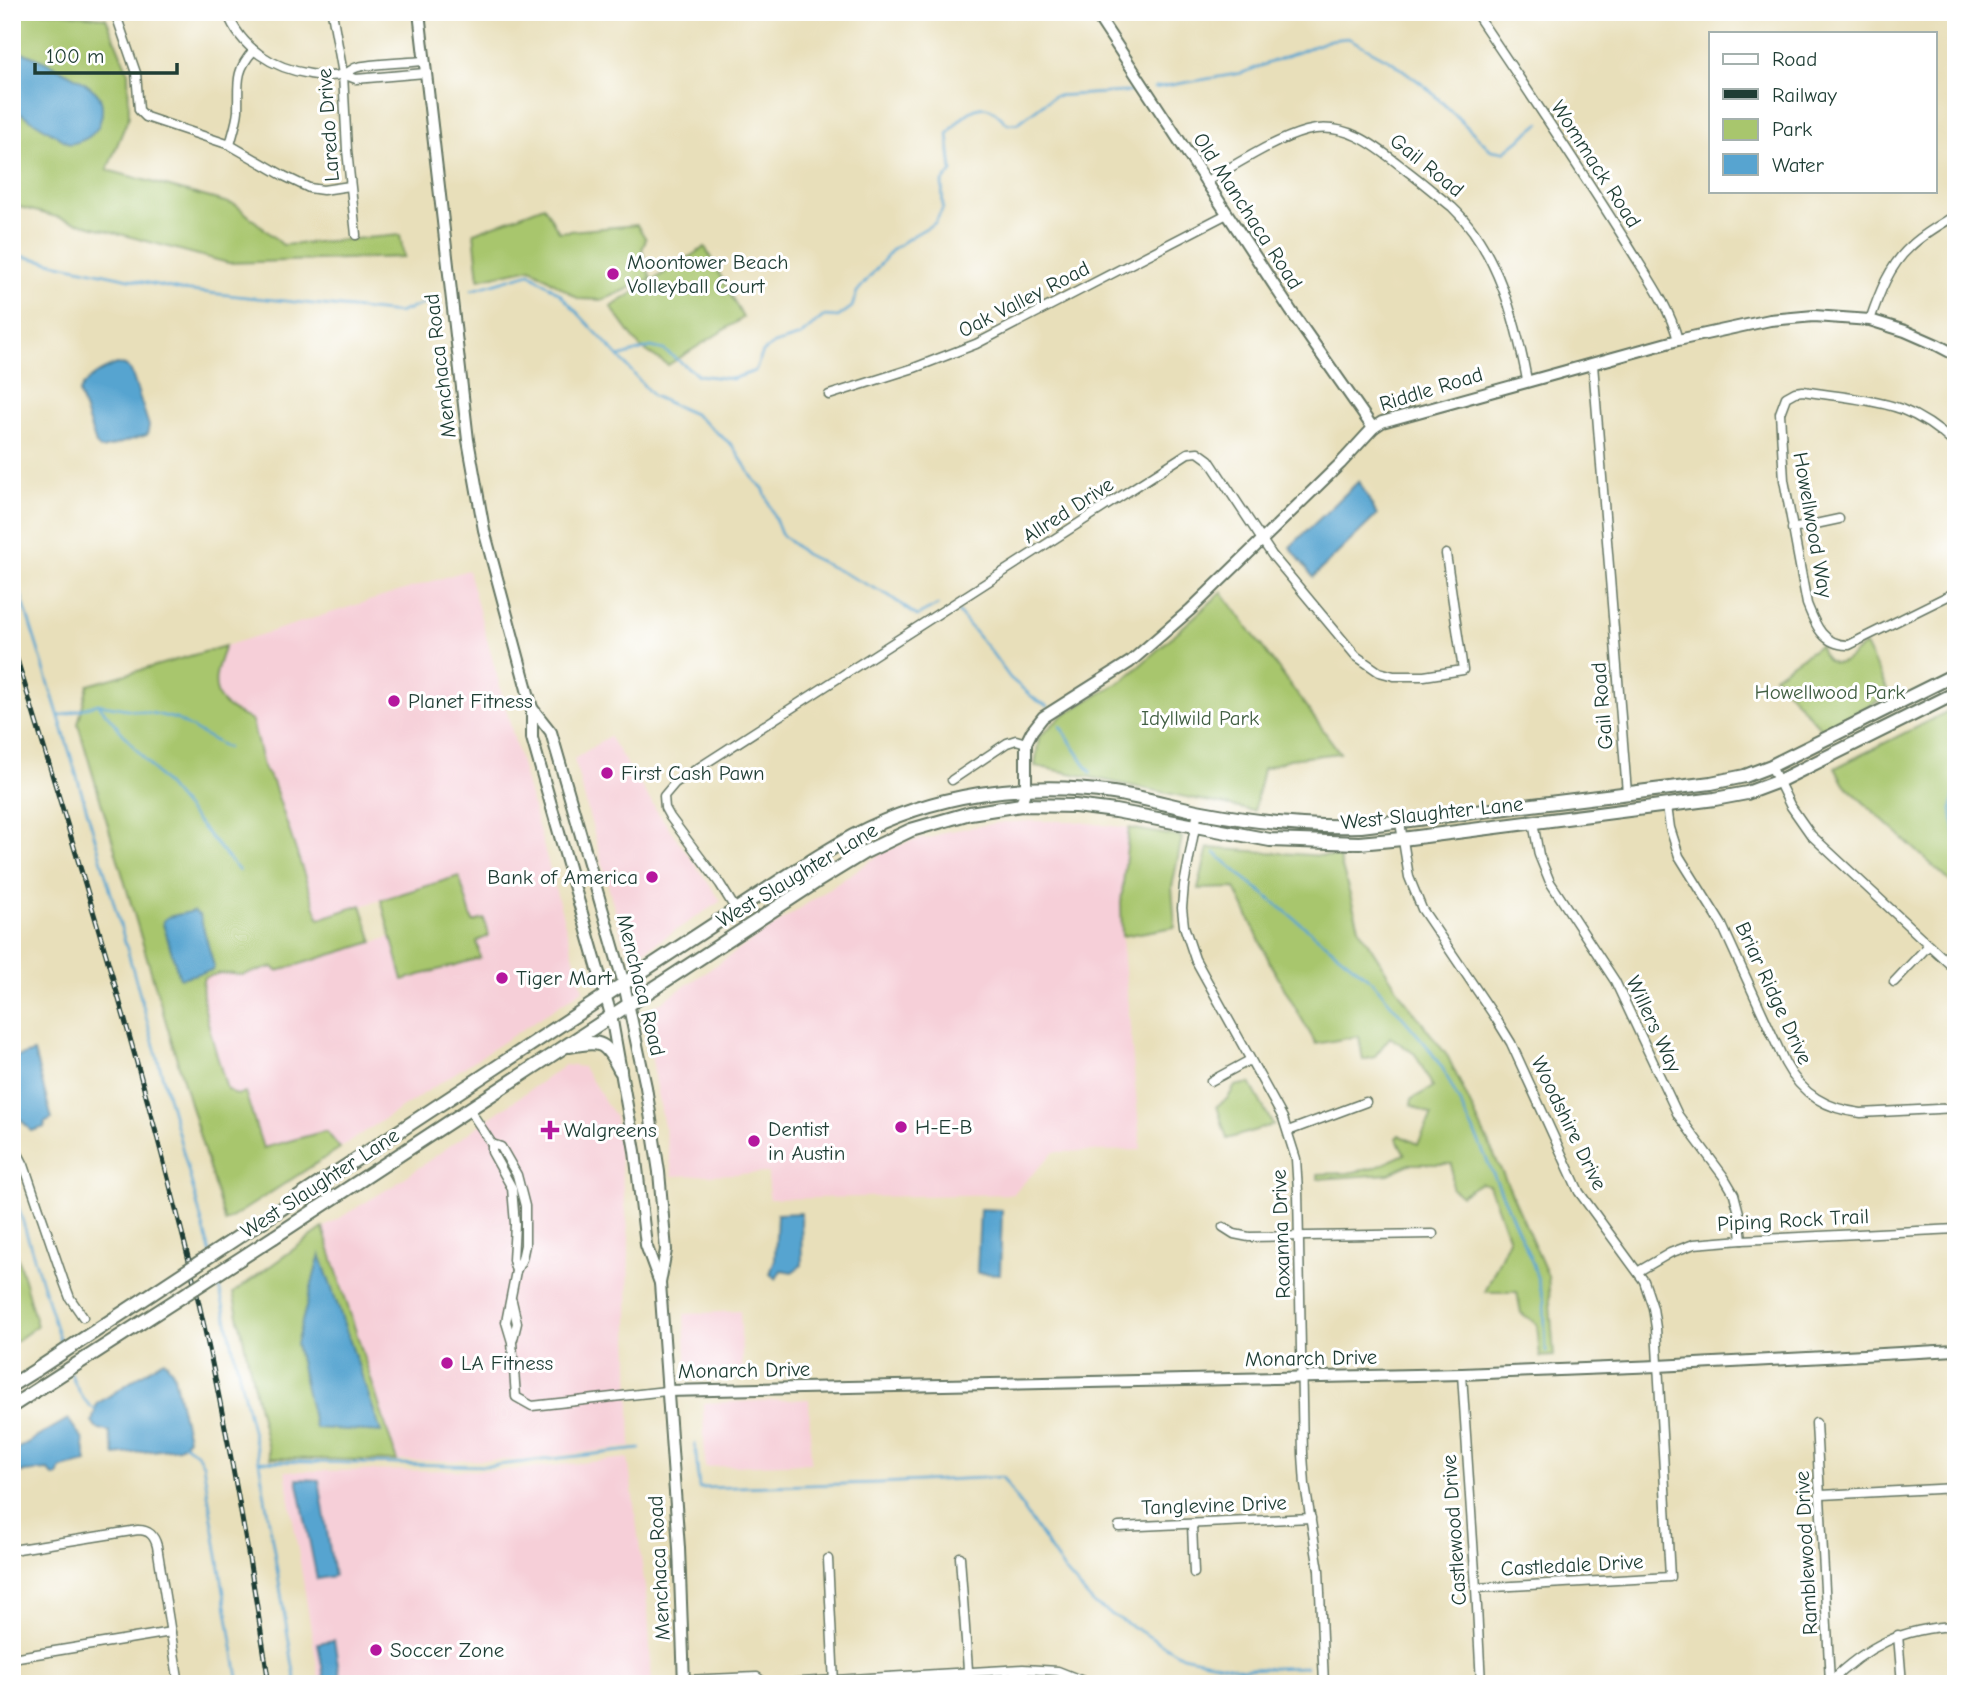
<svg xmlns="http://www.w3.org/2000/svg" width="1968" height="1696" font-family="'Comic Neue',sans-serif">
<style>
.built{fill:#f6cfd8}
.green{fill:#a8c66d;stroke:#648250;stroke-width:2}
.water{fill:#57a4d0;stroke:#3b7082;stroke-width:2}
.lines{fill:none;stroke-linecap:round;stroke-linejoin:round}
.stream{stroke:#57a4d0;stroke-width:2.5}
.street-casing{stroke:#657663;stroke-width:11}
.secondary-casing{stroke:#657663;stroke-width:14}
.primary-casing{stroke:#657663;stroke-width:16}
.street{stroke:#fff;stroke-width:8}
.secondary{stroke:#fff;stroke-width:10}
.primary{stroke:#fff;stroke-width:12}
.rail-casing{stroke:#1f3d34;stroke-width:5}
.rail{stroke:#fff;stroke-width:2.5;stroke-dasharray:8;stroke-linecap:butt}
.primary-bridge-casing{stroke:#657663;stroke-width:16;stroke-linecap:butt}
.primary-bridge{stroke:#fff;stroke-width:12}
.poi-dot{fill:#b5179e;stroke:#fff;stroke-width:2.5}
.labels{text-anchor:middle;stroke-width:6;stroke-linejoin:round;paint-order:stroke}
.street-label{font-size:21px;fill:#1f3d34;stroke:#fff}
.poi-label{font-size:21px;fill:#1f3d34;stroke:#fff;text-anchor:start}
.park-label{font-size:21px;fill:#415f42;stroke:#fff}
</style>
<rect width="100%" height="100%" fill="#fff"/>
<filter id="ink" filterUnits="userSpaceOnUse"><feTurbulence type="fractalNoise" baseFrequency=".0143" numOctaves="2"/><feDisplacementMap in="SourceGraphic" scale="14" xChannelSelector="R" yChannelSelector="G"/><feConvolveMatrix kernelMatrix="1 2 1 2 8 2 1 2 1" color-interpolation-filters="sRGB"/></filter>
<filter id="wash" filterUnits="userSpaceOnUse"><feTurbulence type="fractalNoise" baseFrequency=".00686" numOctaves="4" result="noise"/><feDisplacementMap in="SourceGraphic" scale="28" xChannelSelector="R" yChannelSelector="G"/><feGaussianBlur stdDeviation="1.57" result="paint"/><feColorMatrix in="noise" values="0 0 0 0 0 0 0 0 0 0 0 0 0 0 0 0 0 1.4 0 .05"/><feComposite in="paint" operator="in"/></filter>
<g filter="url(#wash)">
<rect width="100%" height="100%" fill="#e8dfba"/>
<g class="built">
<path d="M468,570L583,990L340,1148L325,1131L263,1149L245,1092L237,1095L227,1089L203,1002L201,985L204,978L220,973L242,975L274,967L277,971L391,937L403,980L489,936L473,922L459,876L319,919L273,782L264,770L252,721L223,703L215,689L218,666L225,646Z"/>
<path d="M609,736L657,811L721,901L636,956L627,948L623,941L574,759Z"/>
<path d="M1030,821H1072L1129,828L1121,903L1122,936L1141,1150L1054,1152L1013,1194L769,1199L768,1173L673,1176L645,1022L648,1011L882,853L910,841L931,838L944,832L996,823Z"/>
<path d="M565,1065L583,1067L615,1117L629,1238L628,1324L631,1447L521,1460L397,1461L323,1228L394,1185Z"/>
<path d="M740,1311L743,1375L687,1377L684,1314Z"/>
<path d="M809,1399L811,1463L705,1467L703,1403Z"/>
<path d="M628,1458L648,1611L652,1684H320L285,1471L513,1470Z"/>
</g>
<g class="green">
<path d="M12,12H53L106,18L128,72L129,116L107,170L236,205L283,245L400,235L404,257L228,263L12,205Z"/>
<path d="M544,206L559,232L637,225L646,239L642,250L651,279L603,300L579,299L531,268L479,279L474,233Z"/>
<path d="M705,247L743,318L668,365L640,347L611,307Z"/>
<path d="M1222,592L1340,753L1289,759L1263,769L1254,811L1035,766L1039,737L1063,715L1125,679Z"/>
<path d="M1820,645C1821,652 1823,657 1829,661C1843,670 1854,651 1865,645L1890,695L1822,730L1774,676Z"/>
<path d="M225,646C218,664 208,688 224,704C231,711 244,716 252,721L264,770L273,782L319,919L361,905L373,942L277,971L273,967L242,975L220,973L204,978C196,994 221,1068 227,1089L237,1095L245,1092L263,1148L326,1131L340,1148L225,1222L78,724L88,685Z"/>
<path d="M1956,707V887L1860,799L1843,783L1835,768Z"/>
<path d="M1129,828L1182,837L1172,887L1175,927L1122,936L1121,903Z"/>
<path d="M1208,848L1339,857L1360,930L1402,996L1448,1057L1507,1183L1548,1276L1554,1356L1540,1357L1537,1324L1521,1313L1517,1292H1485L1509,1239L1489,1185L1481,1183L1461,1195L1452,1189V1164H1409L1389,1174L1318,1179V1174L1348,1173L1374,1168L1405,1154L1396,1138L1399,1135L1418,1144L1432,1115L1411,1105L1412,1099L1433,1087L1415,1054L1390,1037L1374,1057L1363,1060L1359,1036L1316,1044L1271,965L1235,888L1198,889Z"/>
<path d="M459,876L473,922L484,919L489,936L477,941L480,958L403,980L381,900Z"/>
<path d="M1250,1083L1273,1125L1227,1139L1217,1106L1228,1098L1235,1086Z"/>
<path d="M323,1228L397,1461L270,1458L233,1293Z"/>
<path d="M12,1237L37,1326L12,1344Z"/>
</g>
<g class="water">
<path d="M12,48C32,56 88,79 99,96C103,103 103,114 100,122C95,136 84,141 70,144L12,108Z"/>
<path d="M117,364L125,365L131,371L149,426L147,435L102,449L99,448L96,444L79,393C86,377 102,370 117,364Z"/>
<path d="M1359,481L1377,515L1313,577L1290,547Z"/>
<path d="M194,911L200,916L214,966L213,970L181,978L179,976L163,924L164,920L168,917Z"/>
<path d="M34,1052L52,1119L44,1123L45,1127L31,1131L15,1113L12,1102V1058Z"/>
<path d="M980,1209L1002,1210L1000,1274L977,1273Z"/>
<path d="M801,1213L802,1265L792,1272L781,1270L776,1279L770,1274L775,1259L777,1214Z"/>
<path d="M320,1254L381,1432L315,1428L296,1344Z"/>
<path d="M164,1360L173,1372L188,1439L179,1448L115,1455L109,1432L96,1428L92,1422L97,1404Z"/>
<path d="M68,1419L83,1440L87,1462L61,1468L58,1476L54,1477L48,1470L12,1473L15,1450Z"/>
<path d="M297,1479L319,1480L334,1576L317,1579Z"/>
<path d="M334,1640L341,1682L325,1684L318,1643Z"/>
</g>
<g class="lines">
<g class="stream">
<path d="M1154,88L1242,73L1330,40L1348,38L1391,61L1426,87L1491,150L1504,152L1540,123"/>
<path d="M12,254L181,290L398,313L426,303"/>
<path d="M472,290L530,273L560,294L619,357L651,347L664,350L698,375L732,379L755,371L763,352L774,344L800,336L824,316L838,317L852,307L857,292L893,249L914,235L935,223L943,208L942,183L952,171L948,134C956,123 974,102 990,109C996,111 1003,120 1008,124L1018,123L1054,96L1141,91"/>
<path d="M619,357L653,396L694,414L732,445L755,481L763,488L781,534L805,554L888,595L917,616L938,605"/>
<path d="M12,567C85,793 149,1022 210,1252"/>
<path d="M958,612L992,653L1010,678L1036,700L1048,706"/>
<path d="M98,704L239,871"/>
<path d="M60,716L98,704L156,714L176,719L227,748"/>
<path d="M1060,726L1091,773"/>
<path d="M1956,785L1952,807L1956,843"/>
<path d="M1215,853L1244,878L1372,981L1427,1046L1443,1069L1479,1142L1533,1264L1544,1301L1546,1352"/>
<path d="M12,1187L62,1347"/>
<path d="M217,1278L259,1461L296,1684"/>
<path d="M71,1373C76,1389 84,1404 99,1412"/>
<path d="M181,1442L197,1453L203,1464L239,1684"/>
<path d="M695,1443L699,1488L880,1483L1002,1477L1064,1570L1094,1604L1182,1656L1244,1669L1305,1667"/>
<path d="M259,1461L489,1466L640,1449"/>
</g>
</g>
</g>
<g filter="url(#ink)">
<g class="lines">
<g class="street-casing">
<g id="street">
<path d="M115,12L136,73L139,110L146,117L230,145L284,176L309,188L323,190L350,186"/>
<path d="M227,12C241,49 273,68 310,74C320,76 334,77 343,74C349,73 352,68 358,67C379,63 402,63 424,61"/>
<path d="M332,12L343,74L347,150L356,235"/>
<path d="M1475,12C1527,89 1579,166 1628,245C1646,275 1669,305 1678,340"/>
<path d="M1100,19L1111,12"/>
<path d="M343,74L356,79L425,73"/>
<path d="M230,145C233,133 237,122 238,111C239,85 234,72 253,51"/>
<path d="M1205,182C1236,165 1273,140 1306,131C1346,120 1377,147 1406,170C1422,182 1437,195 1452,207C1497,249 1516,321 1527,380"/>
<path d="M1870,320C1879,294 1889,266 1910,247C1923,234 1940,225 1956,215"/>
<path d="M1593,364L1627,793"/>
<path d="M829,395L914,368L976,344L1227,214"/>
<path d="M1956,445C1940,430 1922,417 1901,409C1873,399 1833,396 1803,391L1795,392L1786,397L1780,413L1784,480L1807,604C1815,624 1823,646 1849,645L1956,592"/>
<path d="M1792,529L1839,519"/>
<path d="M1771,766L1790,805L1811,835L1956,970"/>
<path d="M952,780L1007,743L1016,740L1026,743"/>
<path d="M1667,806L1670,828L1679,856L1722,925L1785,1063C1802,1095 1827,1109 1861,1113L1956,1108"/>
<path d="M1198,811L1184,885L1182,908L1184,926L1195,959L1283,1118L1296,1159L1298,1191L1303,1454L1305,1485L1319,1570L1324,1684"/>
<path d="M1400,822L1409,877L1422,909L1495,1017L1511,1043L1579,1192L1644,1281L1653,1308L1656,1328L1670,1577L1476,1588"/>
<path d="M1533,822L1539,855L1550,882L1615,981L1678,1115L1724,1177L1734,1194L1739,1213L1742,1240"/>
<path d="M736,910L720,884L670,817L665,808L664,796L675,783L1188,453L1198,452L1209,460L1272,555L1356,656L1379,672L1394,676H1424L1463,670L1446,554"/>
<path d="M1894,982L1929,945"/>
<path d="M1211,1081L1250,1060"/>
<path d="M469,1109L492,1144V1152L512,1188L515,1224L513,1260L516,1271"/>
<path d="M1288,1131L1366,1102"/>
<path d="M12,1142L24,1165L64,1282L70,1298L83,1317"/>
<path d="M492,1144L501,1147L517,1175L525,1206V1245L522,1259L516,1271L506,1322L512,1342L516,1397L532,1406L666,1391"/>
<path d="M1223,1227L1234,1234L1249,1237L1433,1234"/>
<path d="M1639,1271L1670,1253L1694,1244L1742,1240L1956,1229"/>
<path d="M512,1301L517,1323L513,1339"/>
<path d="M1462,1374L1476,1588L1481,1684"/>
<path d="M1816,1423L1830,1682"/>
<path d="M1821,1495L1956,1488"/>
<path d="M1192,1525L1194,1573"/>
<path d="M1119,1527L1311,1518"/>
<path d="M12,1550L138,1530C149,1530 154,1535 157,1546L179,1684"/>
<path d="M960,1557L969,1684"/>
<path d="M828,1559L834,1684"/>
<path d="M1898,1635L1902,1684"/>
<path d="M12,1658L171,1632"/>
<path d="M684,1680L757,1677L766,1684"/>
<path d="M767,1684L1023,1669L1058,1671L1091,1684"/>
<path d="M1828,1684C1866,1646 1902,1628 1956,1626"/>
</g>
</g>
<g class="secondary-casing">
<g id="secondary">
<path d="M419,12L468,440L484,530L532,708V738L611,1015L635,1151L646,1245L660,1283L679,1548L684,1684"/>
<path d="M1095,12L1291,311L1373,428"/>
<path d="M532,708L551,732L624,984L646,1087L659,1172L666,1250L660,1283"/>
<path d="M1021,805L1026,788V743L1032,731L1043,717L1130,662L1190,610L1340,464L1373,428L1382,422L1678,340L1770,320L1814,316L1870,320L1905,331L1937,345L1956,355"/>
<path d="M666,1391L1462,1374L1658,1366L1956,1350"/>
</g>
</g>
<g class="primary-casing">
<g id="primary">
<path d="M570,1046C602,1039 606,1043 620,1070"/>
<path d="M264,1220L798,869C816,858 835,846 853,836C932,794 1025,780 1113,793C1142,797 1172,806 1202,812C1255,822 1307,828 1361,826L1711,783L1745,776L1771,766L1956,674"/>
<path d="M274,1237L816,882L865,852L911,830L970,813L1021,805L1075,806L1115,811L1270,840L1359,843L1402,839L1715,799L1747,793L1779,781L1956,693"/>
<path d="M12,1385L36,1370"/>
<path d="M12,1406L46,1384"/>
</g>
</g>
<use href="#street" class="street"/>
<use href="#secondary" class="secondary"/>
<use href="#primary" class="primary"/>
<g class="rail-casing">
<path id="rail" d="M12,643C75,849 139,1056 190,1265C223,1403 248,1544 269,1684"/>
</g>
<use href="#rail" class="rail"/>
<g class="primary-bridge-casing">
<g id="primary-bridge">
<path d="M36,1370L264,1220"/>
<path d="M46,1384L274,1237"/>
</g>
</g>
<use href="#primary-bridge" class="primary-bridge"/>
</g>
</g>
<g class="poi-dot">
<circle cx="613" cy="274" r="7"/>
<circle cx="394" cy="701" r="7"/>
<circle cx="607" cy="773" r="7"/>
<circle cx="652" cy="877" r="7"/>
<circle cx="502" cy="978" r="7"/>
<circle cx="901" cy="1127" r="7"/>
<path d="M546.5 1119.5h7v7h7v7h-7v7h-7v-7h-7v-7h7z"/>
<circle cx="754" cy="1141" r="7"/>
<circle cx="447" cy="1363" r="7"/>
<circle cx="376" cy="1650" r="7"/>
</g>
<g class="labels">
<g class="street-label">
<text transform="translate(328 125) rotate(-94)" y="7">Laredo Drive</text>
<text transform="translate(1596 164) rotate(57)" y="7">Wommack Road</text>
<text transform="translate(1427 165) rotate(39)" y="7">Gail Road</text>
<text transform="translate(1248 211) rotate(57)" y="7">Old Manchaca Road</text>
<text transform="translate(1024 299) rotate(-27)" y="7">Oak Valley Road</text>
<text transform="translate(440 366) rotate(-97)" y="7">Menchaca Road</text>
<text transform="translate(1431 389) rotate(-17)" y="7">Riddle Road</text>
<text transform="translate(1068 510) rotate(-33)" y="7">Allred Drive</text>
<text transform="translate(1813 525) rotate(80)" y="7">Howellwood Way</text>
<text transform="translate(1602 706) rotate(-95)" y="7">Gail Road</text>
<text transform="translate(1432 813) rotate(-6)" y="7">West Slaughter Lane</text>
<text transform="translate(797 875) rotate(-31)" y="7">West Slaughter Lane</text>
<text transform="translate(641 985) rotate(76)" y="7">Menchaca Road</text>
<text transform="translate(1774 993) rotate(65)" y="7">Briar Ridge Drive</text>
<text transform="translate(1654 1024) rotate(65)" y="7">Willers Way</text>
<text transform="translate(1569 1123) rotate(64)" y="7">Woodshire Drive</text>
<text transform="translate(320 1183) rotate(-33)" y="7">West Slaughter Lane</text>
<text transform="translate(1793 1220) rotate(-3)" y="7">Piping Rock Trail</text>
<text transform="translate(1281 1234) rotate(-92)" y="7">Roxanna Drive</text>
<text transform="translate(1311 1358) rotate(-1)" y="7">Monarch Drive</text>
<text transform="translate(744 1370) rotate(-1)" y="7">Monarch Drive</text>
<text transform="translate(1214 1505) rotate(-2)" y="7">Tanglevine Drive</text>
<text transform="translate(1454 1530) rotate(-94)" y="7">Castlewood Drive</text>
<text transform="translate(1806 1553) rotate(-93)" y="7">Ramblewood Drive</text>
<text transform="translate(1572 1565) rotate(-3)" y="7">Castledale Drive</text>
<text transform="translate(659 1568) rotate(-93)" y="7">Menchaca Road</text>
</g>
<g class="poi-label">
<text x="627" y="269">Moontower Beach<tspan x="627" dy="24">Volleyball Court</tspan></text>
<text x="408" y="708">Planet Fitness</text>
<text x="621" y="780">First Cash Pawn</text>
<text x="638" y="884" text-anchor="end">Bank of America</text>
<text x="516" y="985">Tiger Mart</text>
<text x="915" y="1134">H-E-B</text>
<text x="768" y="1136">Dentist<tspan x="768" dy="24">in Austin</tspan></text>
<text x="564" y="1137">Walgreens</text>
<text x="461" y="1370">LA Fitness</text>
<text x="390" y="1657">Soccer Zone</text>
</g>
<g class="park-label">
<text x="1830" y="699">Howellwood Park</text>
<text x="1200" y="725">Idyllwild Park</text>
</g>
</g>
<rect width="1968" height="1696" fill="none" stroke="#fff" stroke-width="42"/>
<rect x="1709" y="32" width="228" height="161" fill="#ffffff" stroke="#a5b1ae" stroke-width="2"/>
<rect x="1723" y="54" width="35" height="10" fill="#ffffff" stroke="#a5b1ae" stroke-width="2"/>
<text x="1772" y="66" font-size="21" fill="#1f3d34">Road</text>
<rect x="1723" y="89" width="35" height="10" fill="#1f3d34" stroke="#a5b1ae" stroke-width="2"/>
<text x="1772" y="102" font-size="21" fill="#1f3d34">Railway</text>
<rect x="1723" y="119" width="35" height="21" fill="#a8c66d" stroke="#a5b1ae" stroke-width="2"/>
<text x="1772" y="136" font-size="21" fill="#1f3d34">Park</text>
<rect x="1723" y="154" width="35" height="21" fill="#57a4d0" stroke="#a5b1ae" stroke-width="2"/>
<text x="1772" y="172" font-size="21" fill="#1f3d34">Water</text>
<path d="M35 63v10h142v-10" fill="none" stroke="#1f3d34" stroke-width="3.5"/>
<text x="46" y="63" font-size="21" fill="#1f3d34" stroke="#ffffff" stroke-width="5" paint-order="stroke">100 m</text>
</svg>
